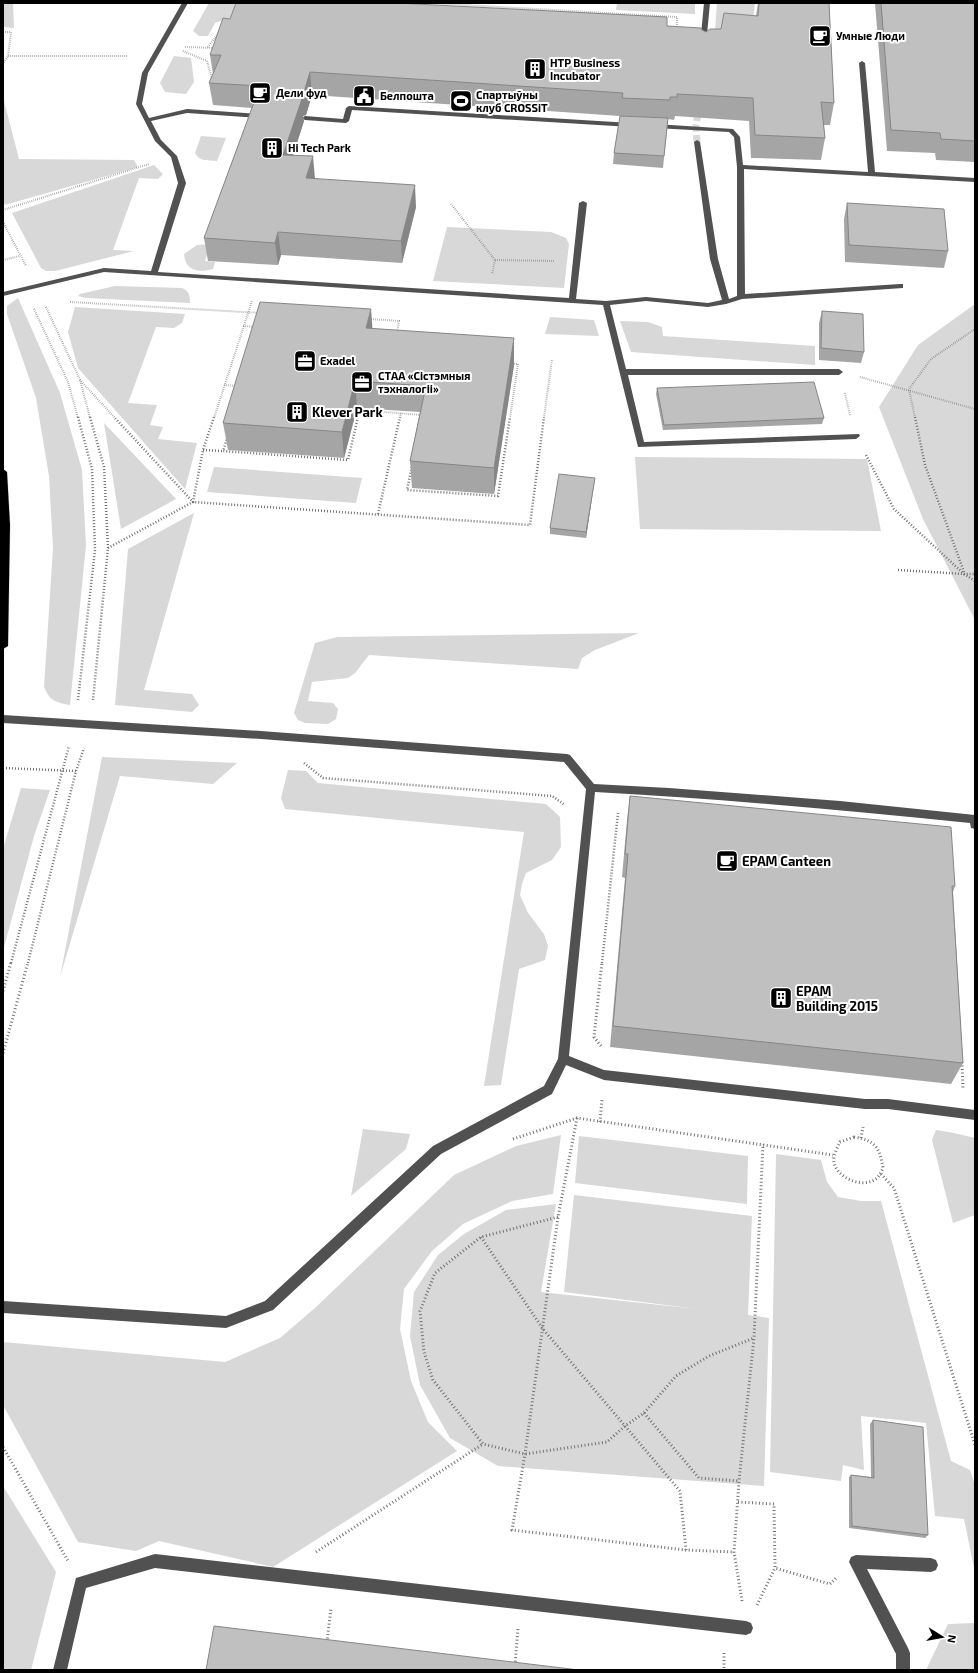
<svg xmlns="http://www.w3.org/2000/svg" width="978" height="1673" font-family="'Exo 2',sans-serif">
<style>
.green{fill:#d8d8d8}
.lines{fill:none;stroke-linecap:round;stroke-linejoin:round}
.minor-tunnel{stroke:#d9d9d9;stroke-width:7;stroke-dasharray:7 3.5;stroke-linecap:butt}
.major-casing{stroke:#dbdbdb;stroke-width:1}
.path-far2{stroke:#737373;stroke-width:2;stroke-dasharray:0.5 1.5;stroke-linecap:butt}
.path-far1{stroke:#737373;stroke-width:2.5;stroke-dasharray:1 2;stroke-linecap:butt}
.path{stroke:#737373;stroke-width:3;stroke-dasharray:1 2.5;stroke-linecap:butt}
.minor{fill:#515151;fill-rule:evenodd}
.major{fill:#000;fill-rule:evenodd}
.wall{fill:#a5a5a5}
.shaded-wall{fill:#868686}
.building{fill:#c0c0c0;stroke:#868686}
.labels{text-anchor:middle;stroke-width:4;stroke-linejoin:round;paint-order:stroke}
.far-poi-label{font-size:11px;font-weight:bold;fill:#000;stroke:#fff;text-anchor:start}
.poi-label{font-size:13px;font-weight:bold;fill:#000;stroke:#fff;text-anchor:start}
</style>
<rect width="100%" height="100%" fill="#fff"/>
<g class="green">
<path d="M3,3H13L14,28L3,27Z"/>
<path d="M209,3H240L232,17L215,23L208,36H199L193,31Z"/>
<path d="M617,3H695V14L616,10Z"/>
<path d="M717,3H755L752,30H715Z"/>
<path d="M174,56L191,58L194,82L186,94L165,92L160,83Z"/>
<path d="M3,97L19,159L134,160L138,167L5,205L3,200Z"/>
<path d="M201,136L226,138L217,161C207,160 200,162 195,153Z"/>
<path d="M154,165L163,174L158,179L139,178L113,250L134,251L55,271H46L41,268L12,213Z"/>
<path d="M447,227L551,232L566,238L569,244L564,288L433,281Z"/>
<path d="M210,244L205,261L215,262L213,269C199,273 185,271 184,254L197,245Z"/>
<path d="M115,286L182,288C189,291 190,295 190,303L86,298L78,296L80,294Z"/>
<path d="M18,298L60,393L82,470L86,545L70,705C55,702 50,701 44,687L53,548L49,476L36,398L7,314V306Z"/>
<path d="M975,304V620L923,519L879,407L918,345Z"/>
<path d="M75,307L185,314L182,323L174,328L156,327L128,403L157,405L150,425L163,427L158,439L197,443L185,489L78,368L68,332Z"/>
<path d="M550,317L594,320L599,336L545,334Z"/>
<path d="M620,321L648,322L662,327L663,336L815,346V365L631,352Z"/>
<path d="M104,423L176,499L121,529Z"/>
<path d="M635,457L867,459L881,531L640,529Z"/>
<path d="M214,467L362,478L356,503L207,492Z"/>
<path d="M194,513L144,690L192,694L199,705L192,712L115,705L128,549Z"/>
<path d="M639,633L595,650L582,658L578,669L369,655L355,673L348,678L312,682L308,701L333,703L338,709L336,719L328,724L305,723L298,720L294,713L315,643L337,637Z"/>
<path d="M102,757L237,763L213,784L120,776L60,977Z"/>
<path d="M288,770L306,771L318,783L546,804L560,817L561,847L552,860L526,873L522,884L520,895L528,913L544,934L548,946L545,960L519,969L501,1085L484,1086L524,832L285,809L281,798Z"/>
<path d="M21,788L50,790L34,836L3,951V849Z"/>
<path d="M363,1129L410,1134L406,1149L351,1196Z"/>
<path d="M936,1130L954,1133L975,1138V1215L953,1223L932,1140Z"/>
<path d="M561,1135L553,1194L512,1201L463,1224L432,1251L404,1289L400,1329L411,1381L428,1422L457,1451L273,1567L159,1541L136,1551L78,1542L3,1405V1342L225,1362L280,1338L315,1308L454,1175L516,1146Z"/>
<path d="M579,1136L748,1156L747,1204L575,1183Z"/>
<path d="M776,1154L821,1160L827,1182L838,1197L861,1201H881L951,1461L970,1470L975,1485V1573L964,1519L935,1516L926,1423L861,1416L864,1470L843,1465L841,1481L770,1472Z"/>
<path d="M574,1195L752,1216L748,1315L769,1318L764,1486L498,1466L450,1438L420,1385L410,1336L414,1292L438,1255L464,1234L506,1210L556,1204L541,1292L697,1309L564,1292Z"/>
<path d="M3,1486L56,1572L31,1670H3Z"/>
<path d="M975,1623V1670H926L948,1624Z"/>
</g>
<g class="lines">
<path class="minor-tunnel" d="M697,142L696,127L699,105"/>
<g class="major-casing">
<path id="major" d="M3,469L7,472L10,525L8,646L3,649Z"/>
</g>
<g class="path-far2">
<path d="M429,6L430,3L677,17V29"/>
<path d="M3,32H11L8,56"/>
<path d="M185,47L214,48"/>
<path d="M208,47L219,32"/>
<path d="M183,51L207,61L212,79"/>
<path d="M3,64L8,56H128"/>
<path d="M451,204L495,260L492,274"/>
<path d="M3,210L149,164"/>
<path d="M3,222L26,266"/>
<path d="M3,260L20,256"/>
<path d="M495,260L554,261"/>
<path d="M70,302L261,313"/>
<path d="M46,307L80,380L90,418"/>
<path d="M34,309L68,382L78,418"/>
<path d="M369,319L399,321L397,332"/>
<path d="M243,326L255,327"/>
<path d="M860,377L975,409"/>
<path d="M80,380L115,418"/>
<path d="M224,385L236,386"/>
<path d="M845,393L850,415"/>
<path d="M214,418L252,301"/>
<path d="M233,418L262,327L375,335L371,354L518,364L510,418"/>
<path d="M357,418L359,410L422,415L421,418"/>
<path d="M400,418L401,413"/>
<path d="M544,418L552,359"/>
<path d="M915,418L909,389L931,359L975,329"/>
</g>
<g class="path-far1">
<path d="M78,417L92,469L95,550L78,700"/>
<path d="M90,417L104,467L108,548L93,700"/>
<path d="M214,417L203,450L193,502L530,525L544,417"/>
<path d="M234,417L223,451L348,460L358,417"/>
<path d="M422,417L407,490L498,496L510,417"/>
<path d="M915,417L925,465L964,572"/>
<path d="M203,450L223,451"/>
<path d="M866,455L894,509L964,574H975"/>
<path d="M378,514L400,417"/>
<path d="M108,548L193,502L114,417"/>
<path d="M898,570L964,574L975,581"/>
<path d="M304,763L323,778L552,796L565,805"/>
<path d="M3,768L76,771"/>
<path d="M11,963L69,746"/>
<path d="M28,963L76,771L84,748"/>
<path d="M602,963L618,813"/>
</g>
<g class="path">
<path d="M3,991L11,962"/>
<path d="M601,1046L594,1037L602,962"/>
<path d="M3,1053L28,962"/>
<path d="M962,1062L963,1089"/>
<path d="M577,1118L558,1217L525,1454L512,1530L686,1550L734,1552"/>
<path d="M600,1122L602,1099"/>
<path d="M854,1137C875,1140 880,1148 883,1168C882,1171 880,1174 878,1177C865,1191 831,1177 834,1157C835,1152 838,1146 840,1142Z"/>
<path d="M861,1138L863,1127"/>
<path d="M513,1139L577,1118L833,1155"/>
<path d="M881,1174L894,1188L975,1445"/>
<path d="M558,1217L481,1237L435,1273L420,1311L424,1352L433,1380L483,1444L525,1454L607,1442L625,1426L644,1413L676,1376L709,1356L754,1338"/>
<path d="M481,1237L543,1329L680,1491L686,1550"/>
<path d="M644,1413L699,1478L739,1481"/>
<path d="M3,1447L68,1561"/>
<path d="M738,1502L774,1504L775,1568L830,1584L836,1578"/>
<path d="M316,1552L483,1444"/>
<path d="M742,1601L734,1552L739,1481L754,1338L763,1144"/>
<path d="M757,1605L775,1568"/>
<path d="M327,1642L331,1608"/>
<path d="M724,1653V1670"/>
<path d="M515,1665L518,1628"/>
</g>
<g class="minor">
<path d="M182,3H188L148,73L142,104L149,118L187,109L260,114L263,116L260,118L187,113L151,121L161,140L177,156L186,183L158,272L569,298L579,203L583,201L587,203L576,299L606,301L646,297L708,303L722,300L710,259L694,142L697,140L700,142L718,259L729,299L737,296V167L734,137L729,132L655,128L652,126L655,124L733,129L740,137L743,165L868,172L859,63L862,61L865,63L875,172L975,178V182L744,169L745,294L900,284H903V288L742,299L726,304L708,307L646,301L610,305L626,369H839L843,372L839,375H628L644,442L859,434L860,436L856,439L638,447L603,305L104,272L3,296V292L104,268L151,271L178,183L171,157L155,141L136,104L142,73Z"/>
<path d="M704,3H710L706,45L703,47L700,45Z"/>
<path d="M349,106L631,123L634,125L631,127L352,110L349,121L346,123L305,120L302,118L305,116L343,119L346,108Z"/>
<path d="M3,715L261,731L567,754L570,755L594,784L669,788L840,801L975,815V829L971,828L970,823C845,810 721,799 595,792L569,1056L604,1070L865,1099H888L975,1110V1120L888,1109H865L604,1080L566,1065L552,1094L441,1154L273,1310L226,1328L3,1313V1301L226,1316L265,1301L433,1146L544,1086L558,1059L586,789L564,762L261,739L3,723Z"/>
<path d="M155,1554L746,1621L751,1623L753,1628L751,1633L746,1635L155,1568L86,1588L67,1670H53L76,1578Z"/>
<path d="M856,1555L931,1558L936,1560L938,1565L936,1570L931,1572L867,1569L908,1648L910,1653V1670H896V1654L849,1562L851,1557Z"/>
</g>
<use href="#major" class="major"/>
</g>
<g class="wall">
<path d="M758,3H829L834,103L830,125H824L825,138L821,160L751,158L749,121L675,116L674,120L668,119L663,168L613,164L614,153L620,116L312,95L306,115L303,116L304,121L293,155L315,178L416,207L402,263L281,255L278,265L208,261L204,238L252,108L213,105L209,83L213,74L210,55L230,19L667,26L702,30L706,32L721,29L756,16Z"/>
<path d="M875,3H975V162L936,160L935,153L887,151Z"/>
<path d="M847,203L948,251L944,268L845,262L844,219Z"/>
<path d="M822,311L864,352L861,363L819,360V323Z"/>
<path d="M372,329L514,338V365L494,494L412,488L410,461L420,412L357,408L344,458L228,450L223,423Z"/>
<path d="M657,388L824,418L822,424L663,430L656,394Z"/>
<path d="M595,478L586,538L550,534V528Z"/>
<path d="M630,796L955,886L953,892L963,1063L951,1084L610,1047L625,878L622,877L627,820Z"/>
<path d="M873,1420L928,1535L925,1538L849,1528V1477L851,1475L871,1477L870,1424Z"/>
</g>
<g class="shaded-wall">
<path d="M310,72L312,95L306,115L303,116L304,121L286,177L283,155L298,95Z"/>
<path d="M313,156L315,179L306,178Z"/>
<path d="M415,185L416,207L402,263L401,241Z"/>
<path d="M278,232L281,255L278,265L275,243Z"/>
<path d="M371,309L373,336L366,328Z"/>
<path d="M514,338V365L494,494V468Z"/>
<path d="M355,381L357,408L344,458L342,432Z"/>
<path d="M595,478L594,484L586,538V532Z"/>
</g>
<g class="building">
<path d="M236,3H396L667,17V26L701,28L702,30L706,32L710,29H721L724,13L758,16L759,3H829L834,103L821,102L825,138L755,135L753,98L677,94V97H670V100L622,98L623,93L310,72L304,92L298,95L302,99L283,155L313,156L306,178L415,185L401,241L278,232L275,243L204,238L256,97L262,94L258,91L260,86L209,83L221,55H210L223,18L230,19Z"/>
<path d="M881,3H975V141L941,139L940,133L891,130Z"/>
<path d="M620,116L668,118L664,156L614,153Z"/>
<path d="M847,203L944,209L948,251L849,245Z"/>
<path d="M260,302L371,309L366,328L514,338L494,468L410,461L426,386L355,381L342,432L223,423Z"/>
<path d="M822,311L863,314L864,352L821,348Z"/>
<path d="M814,382L824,418L664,425L657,388Z"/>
<path d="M559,474L595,478L586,532L550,528Z"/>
<path d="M630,796L951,827L955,886H952L963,1063L613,1026L628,854H625Z"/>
<path d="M873,1420L923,1427L928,1535L852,1526L851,1475L874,1478Z"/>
<path d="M214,1626L579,1670H206Z"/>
</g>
<defs>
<g id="cafe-square" transform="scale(1.15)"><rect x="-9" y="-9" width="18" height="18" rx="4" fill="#000" stroke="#fff"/><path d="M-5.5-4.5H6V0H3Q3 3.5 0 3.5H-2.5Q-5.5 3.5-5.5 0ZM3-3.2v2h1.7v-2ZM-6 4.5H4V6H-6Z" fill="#fff"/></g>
<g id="building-square" transform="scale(1.15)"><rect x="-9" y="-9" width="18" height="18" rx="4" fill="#000" stroke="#fff"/><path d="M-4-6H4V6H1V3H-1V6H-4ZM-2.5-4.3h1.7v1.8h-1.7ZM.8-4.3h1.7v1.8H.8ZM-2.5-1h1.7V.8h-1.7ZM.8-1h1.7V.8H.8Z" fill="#fff"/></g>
<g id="civic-square" transform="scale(1.15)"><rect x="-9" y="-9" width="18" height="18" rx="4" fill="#000" stroke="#fff"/><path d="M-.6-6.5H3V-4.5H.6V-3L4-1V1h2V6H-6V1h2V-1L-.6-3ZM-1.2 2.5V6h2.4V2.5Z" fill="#fff"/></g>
<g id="stadium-square" transform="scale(1.15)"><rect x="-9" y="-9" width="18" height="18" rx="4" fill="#000" stroke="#fff"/><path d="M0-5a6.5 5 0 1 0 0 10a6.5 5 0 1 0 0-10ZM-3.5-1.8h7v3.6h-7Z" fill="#fff"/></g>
<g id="office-square" transform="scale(1.15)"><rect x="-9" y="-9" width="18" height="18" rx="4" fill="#000" stroke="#fff"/><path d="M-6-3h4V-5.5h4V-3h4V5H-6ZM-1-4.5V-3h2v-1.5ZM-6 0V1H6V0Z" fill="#fff"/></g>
</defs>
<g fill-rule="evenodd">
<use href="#cafe-square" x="820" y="36"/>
<use href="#building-square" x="535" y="69"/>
<use href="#cafe-square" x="260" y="93"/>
<use href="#civic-square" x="364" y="96"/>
<use href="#stadium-square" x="461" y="101"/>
<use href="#building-square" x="272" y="148"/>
<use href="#office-square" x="305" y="361"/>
<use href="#office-square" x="362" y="382"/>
<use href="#building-square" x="297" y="412"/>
<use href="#cafe-square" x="727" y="861"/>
<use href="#building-square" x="781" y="998"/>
</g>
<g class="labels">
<g class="far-poi-label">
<text x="836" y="40">Умные Люди</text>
<text x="550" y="67">HTP Business<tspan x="550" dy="13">Incubator</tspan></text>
<text x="276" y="97">Дели фуд</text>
<text x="476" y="99">Спартыўны<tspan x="476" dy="13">клуб CROSSiT</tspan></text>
<text x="380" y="100">Белпошта</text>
<text x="288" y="152">Hi Tech Park</text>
<text x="320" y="365">Exadel</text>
<text x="378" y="380">СТАА «Сістэмныя<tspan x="378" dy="13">тэхналогіі»</tspan></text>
</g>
<g class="poi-label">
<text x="312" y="417">Klever Park</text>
<text x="742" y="866">EPAM Canteen</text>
<text x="796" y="996">EPAM<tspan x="796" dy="15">Building 2015</tspan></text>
</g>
</g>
<rect width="978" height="1673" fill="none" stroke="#000000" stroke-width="8"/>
<g transform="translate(942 1637) rotate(101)" stroke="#ffffff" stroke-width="3" paint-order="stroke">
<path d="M0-3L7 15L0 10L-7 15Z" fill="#000000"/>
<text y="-6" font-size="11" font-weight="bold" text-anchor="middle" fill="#000000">N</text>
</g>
</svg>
